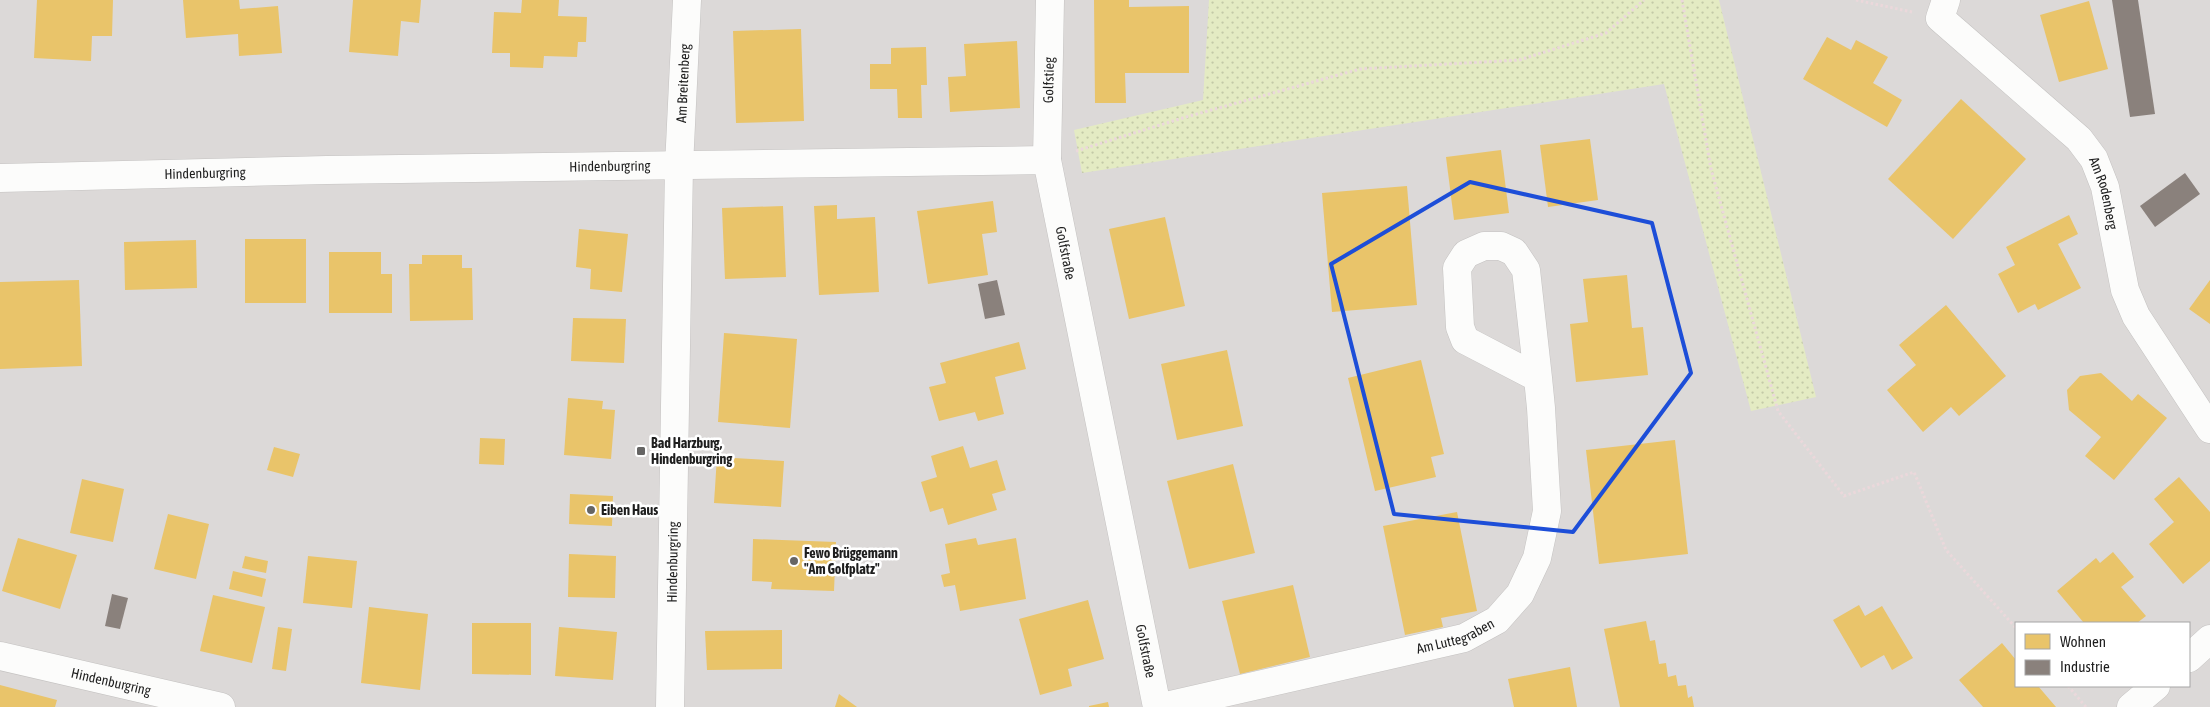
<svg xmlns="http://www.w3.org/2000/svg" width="2210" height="707" font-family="'Asap Condensed',sans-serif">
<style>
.residential{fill:#dcd9d8;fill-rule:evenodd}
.grass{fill:url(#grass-dots)}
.homes{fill:#e9c46a}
.industry{fill:#8a817c}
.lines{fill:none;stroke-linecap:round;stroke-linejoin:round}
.street-casing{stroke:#c4c2c1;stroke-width:29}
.path{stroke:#ebd8db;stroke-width:3;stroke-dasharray:2.5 2.5;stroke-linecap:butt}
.street{stroke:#fcfcfb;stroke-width:28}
.marked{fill:none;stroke:#1d4ed8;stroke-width:4;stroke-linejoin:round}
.poi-dot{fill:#666564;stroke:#fff;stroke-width:2}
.labels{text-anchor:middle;stroke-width:5;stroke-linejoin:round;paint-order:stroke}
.street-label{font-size:14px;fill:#1e1e1e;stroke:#fff}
.poi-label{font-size:14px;font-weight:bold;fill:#1e1e1e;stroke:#fff;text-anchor:start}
</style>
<defs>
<pattern id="grass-dots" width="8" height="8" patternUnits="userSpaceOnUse" patternTransform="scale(1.25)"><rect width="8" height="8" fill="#e4ebc3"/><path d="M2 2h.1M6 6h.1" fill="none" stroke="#c3c9a7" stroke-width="1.8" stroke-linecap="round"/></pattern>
</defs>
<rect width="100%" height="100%" fill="#ede9e6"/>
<path class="residential" d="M0,0H2210V707H0ZM2016,623H2189V686H2016Z"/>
<path class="grass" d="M1209,0H1719L1816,397L1751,411L1664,84L1082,173L1074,130L1203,100Z"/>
<g class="homes">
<path d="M37,0H113L112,36H92L91,61L34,58Z"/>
<path d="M183,0H239L240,9L278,6L282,53L239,56L238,34L186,38Z"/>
<path d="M353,0H421L419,23L401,21L398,56L349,52Z"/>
<path d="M522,0H559L558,16L587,17L586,42H578L577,57L544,56L543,68L510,67V53H492L494,12L521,13Z"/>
<path d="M1094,0H1129V7L1189,6V73H1125L1126,103H1095Z"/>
<path d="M2089,1L2108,69L2059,82L2040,15Z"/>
<path d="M801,29L804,121L736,123L733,31Z"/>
<path d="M1827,37L1851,50L1856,40L1888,57L1873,83L1902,100L1887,127L1803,79Z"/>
<path d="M1017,41L1020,108L950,112L948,77L966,76L964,44Z"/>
<path d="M926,47L927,85H921L922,118H898L897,89H870V64H891V48Z"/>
<path d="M1961,99L2026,159L1953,239L1888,179Z"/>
<path d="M1590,139L1598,200L1548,207L1540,145Z"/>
<path d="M1501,150L1509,213L1454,220L1446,157Z"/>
<path d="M1407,186L1417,305L1332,312L1322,193Z"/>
<path d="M993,201L997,232L982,234L988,275L928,284L917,211Z"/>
<path d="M837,205V219L875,217L879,292L819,295L814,206Z"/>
<path d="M783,206L786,277L725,279L722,208Z"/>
<path d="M2069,215L2078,234L2058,244L2081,288L2038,310L2035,304L2018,313L1998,274L2015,265L2006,247Z"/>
<path d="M1165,217L1185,306L1129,319L1109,229Z"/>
<path d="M579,229L628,234L622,292L590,289L591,269L576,267Z"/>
<rect x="245" y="239" width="61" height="64"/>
<path d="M196,240L197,288L125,290L124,242Z"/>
<path d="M329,252H381V274H392V313H329Z"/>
<path d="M422,255H462V268H472L473,320L410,321L409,264H422Z"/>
<path d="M1627,275L1632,328L1643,327L1648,375L1576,382L1570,324L1588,322L1583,279Z"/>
<path d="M79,280L82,366L0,369V282Z"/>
<path d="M2210,280V324L2189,309Z"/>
<path d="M1946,305L2006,376L1959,416L1951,407L1923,432L1887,390L1916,365L1899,345Z"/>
<path d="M573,318L626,319L624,363L571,361Z"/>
<path d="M724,333L797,339L790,428L718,422Z"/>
<path d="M1019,342L1026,369L995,377L1004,414L978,421L975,412L939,421L929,387L946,383L940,363Z"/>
<path d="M1227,350L1243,426L1177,440L1161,364Z"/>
<path d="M1421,360L1444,454L1431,457L1436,477L1375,491L1348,378Z"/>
<path d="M2101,373L2132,401L2138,394L2167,418L2114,480L2085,456L2101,437L2069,410L2067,390L2080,376Z"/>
<path d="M568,398L603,401L602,409L615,410L611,459L564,455Z"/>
<path d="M480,438L505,439L504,465L479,464Z"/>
<path d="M1675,440L1688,554L1599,564L1586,450Z"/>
<path d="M963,446L970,468L997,460L1006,490L992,494L997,510L948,525L943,508L930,512L921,482L937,477L931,456Z"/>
<path d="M274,447L300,454L293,477L267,470Z"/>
<path d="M717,457L784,461L781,507L714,503Z"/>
<path d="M1233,464L1255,553L1189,569L1167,481Z"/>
<path d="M2179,477L2210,512V561L2183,584L2149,544L2174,522L2154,499Z"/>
<path d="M82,479L124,489L113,542L70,533Z"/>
<path d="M570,494L613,496L612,526L569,524Z"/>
<path d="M1457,512L1477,611L1441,618L1443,627L1405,635L1383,526Z"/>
<path d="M168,514L209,524L196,579L154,569Z"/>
<path d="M18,538L77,555L60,609L2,591Z"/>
<path d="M976,538L978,545L1016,538L1026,599L960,611L955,585L944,587L941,575L950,573L945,544Z"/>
<path d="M753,539L836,542L834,591L771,589L772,582L752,581Z"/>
<path d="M2113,552L2134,577L2121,587L2146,616L2137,623H2084L2057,591L2096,558L2100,563Z"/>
<path d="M569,554L616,556L615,598L568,597Z"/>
<path d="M245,556L268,561L266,573L242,568Z"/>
<path d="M308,556L357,561L352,608L303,603Z"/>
<path d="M233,571L266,579L262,597L229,589Z"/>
<path d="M1293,585L1310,657L1240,674L1222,601Z"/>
<path d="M213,595L265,607L252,663L200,651Z"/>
<path d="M1088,600L1104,659L1068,669L1072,686L1040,695L1019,619Z"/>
<path d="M1859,605L1865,616L1882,606L1913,658L1892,670L1884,655L1861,668L1833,620Z"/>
<path d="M369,607L428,614L420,690L361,683Z"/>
<path d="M1646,621L1650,641L1655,640L1659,664L1666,663L1668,677L1676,675L1678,686L1686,685L1688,698L1692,696L1694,707H1620L1604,629Z"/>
<path d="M472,623H531V675L472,674Z"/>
<path d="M278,627L292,629L286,671L272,669Z"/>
<path d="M559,627L617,632L613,680L555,676Z"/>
<path d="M782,630V669L707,670L705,631Z"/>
<path d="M2002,643L2016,660V686H2038L2056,707H1983L1959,680Z"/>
<path d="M1570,667L1577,707H1514L1508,679Z"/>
<path d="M0,685L57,700L55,707H0Z"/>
<path d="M839,694L857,707H835Z"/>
<path d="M1108,702L1109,707H1089V706Z"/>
</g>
<g class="industry">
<path d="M2112,0H2138L2155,114L2130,117Z"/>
<path d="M2185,173L2200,194L2155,227L2140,206Z"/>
<path d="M997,280L1005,315L985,319L978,284Z"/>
<path d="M112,594L128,598L120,629L105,626Z"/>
</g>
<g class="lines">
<g class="street-casing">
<g id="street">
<path id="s1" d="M1946,0L1940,18L2079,139L2094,159L2105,187L2125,290L2136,316L2210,429"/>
<path id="s2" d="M1047,160L1050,0"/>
<path id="s3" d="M0,178L327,170L1047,160L1157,707"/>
<path id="s4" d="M0,656L221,707"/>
<path d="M2189,658L2210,639"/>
<path id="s5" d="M670,707L679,166L687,0"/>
<path id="s6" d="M1162,707L1464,638L1497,620L1520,594L1537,558L1547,511L1541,408L1538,378L1526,270L1514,252L1501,246H1484L1466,254L1457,268L1460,327L1465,340L1538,378"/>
<path d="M2131,707L2156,686"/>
</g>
</g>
<g class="path">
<path d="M1682,0L1711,169L1778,411L1844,496L1914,472L1946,550L2016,628"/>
<path d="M1856,0L1912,12"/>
<path d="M1076,151L1186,117L1360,69L1519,60L1606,33L1644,0"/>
<path d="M2068,686L2086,707"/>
</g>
<use href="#street" class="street"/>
</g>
<path class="marked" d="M1470,182L1652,223L1691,373L1573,532L1394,514L1331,264Z"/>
<g class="poi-dot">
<rect x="636" y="446" width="10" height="10" rx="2.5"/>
<circle cx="591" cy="510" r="5"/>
<circle cx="794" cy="561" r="5"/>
</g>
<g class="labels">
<g class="street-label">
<text dy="5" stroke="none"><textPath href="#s2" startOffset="80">Golfstieg</textPath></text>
<text dy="5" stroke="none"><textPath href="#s5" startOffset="624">Am Breitenberg</textPath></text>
<text dy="5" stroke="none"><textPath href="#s3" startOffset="610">Hindenburgring</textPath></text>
<text dy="5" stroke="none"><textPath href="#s3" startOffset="205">Hindenburgring</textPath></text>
<text dy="5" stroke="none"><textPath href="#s1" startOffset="264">Am Rodenberg</textPath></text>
<text dy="5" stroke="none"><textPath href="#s3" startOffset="1142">Golfstraße</textPath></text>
<text dy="5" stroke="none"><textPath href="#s5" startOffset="145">Hindenburgring</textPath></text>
<text dy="5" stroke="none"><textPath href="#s6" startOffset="302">Am Luttegraben</textPath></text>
<text dy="5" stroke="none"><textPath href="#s3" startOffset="1548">Golfstraße</textPath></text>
<text dy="5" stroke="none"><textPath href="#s4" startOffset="114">Hindenburgring</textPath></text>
</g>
<g class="poi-label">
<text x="651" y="448">Bad Harzburg,<tspan x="651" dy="16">Hindenburgring</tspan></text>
<text x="601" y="515">Eiben Haus</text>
<text x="804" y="558">Fewo Brüggemann<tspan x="804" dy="16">"Am Golfplatz"</tspan></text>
</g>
</g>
<rect x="2015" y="622" width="175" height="65" fill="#ffffff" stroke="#a5a5a5"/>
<rect x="2025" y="634" width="25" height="15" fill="#e9c46a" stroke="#a5a5a5"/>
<text x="2060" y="647" font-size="15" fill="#1e1e1e">Wohnen</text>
<rect x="2025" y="660" width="25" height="15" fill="#8a817c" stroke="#a5a5a5"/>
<text x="2060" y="672" font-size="15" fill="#1e1e1e">Industrie</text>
</svg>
